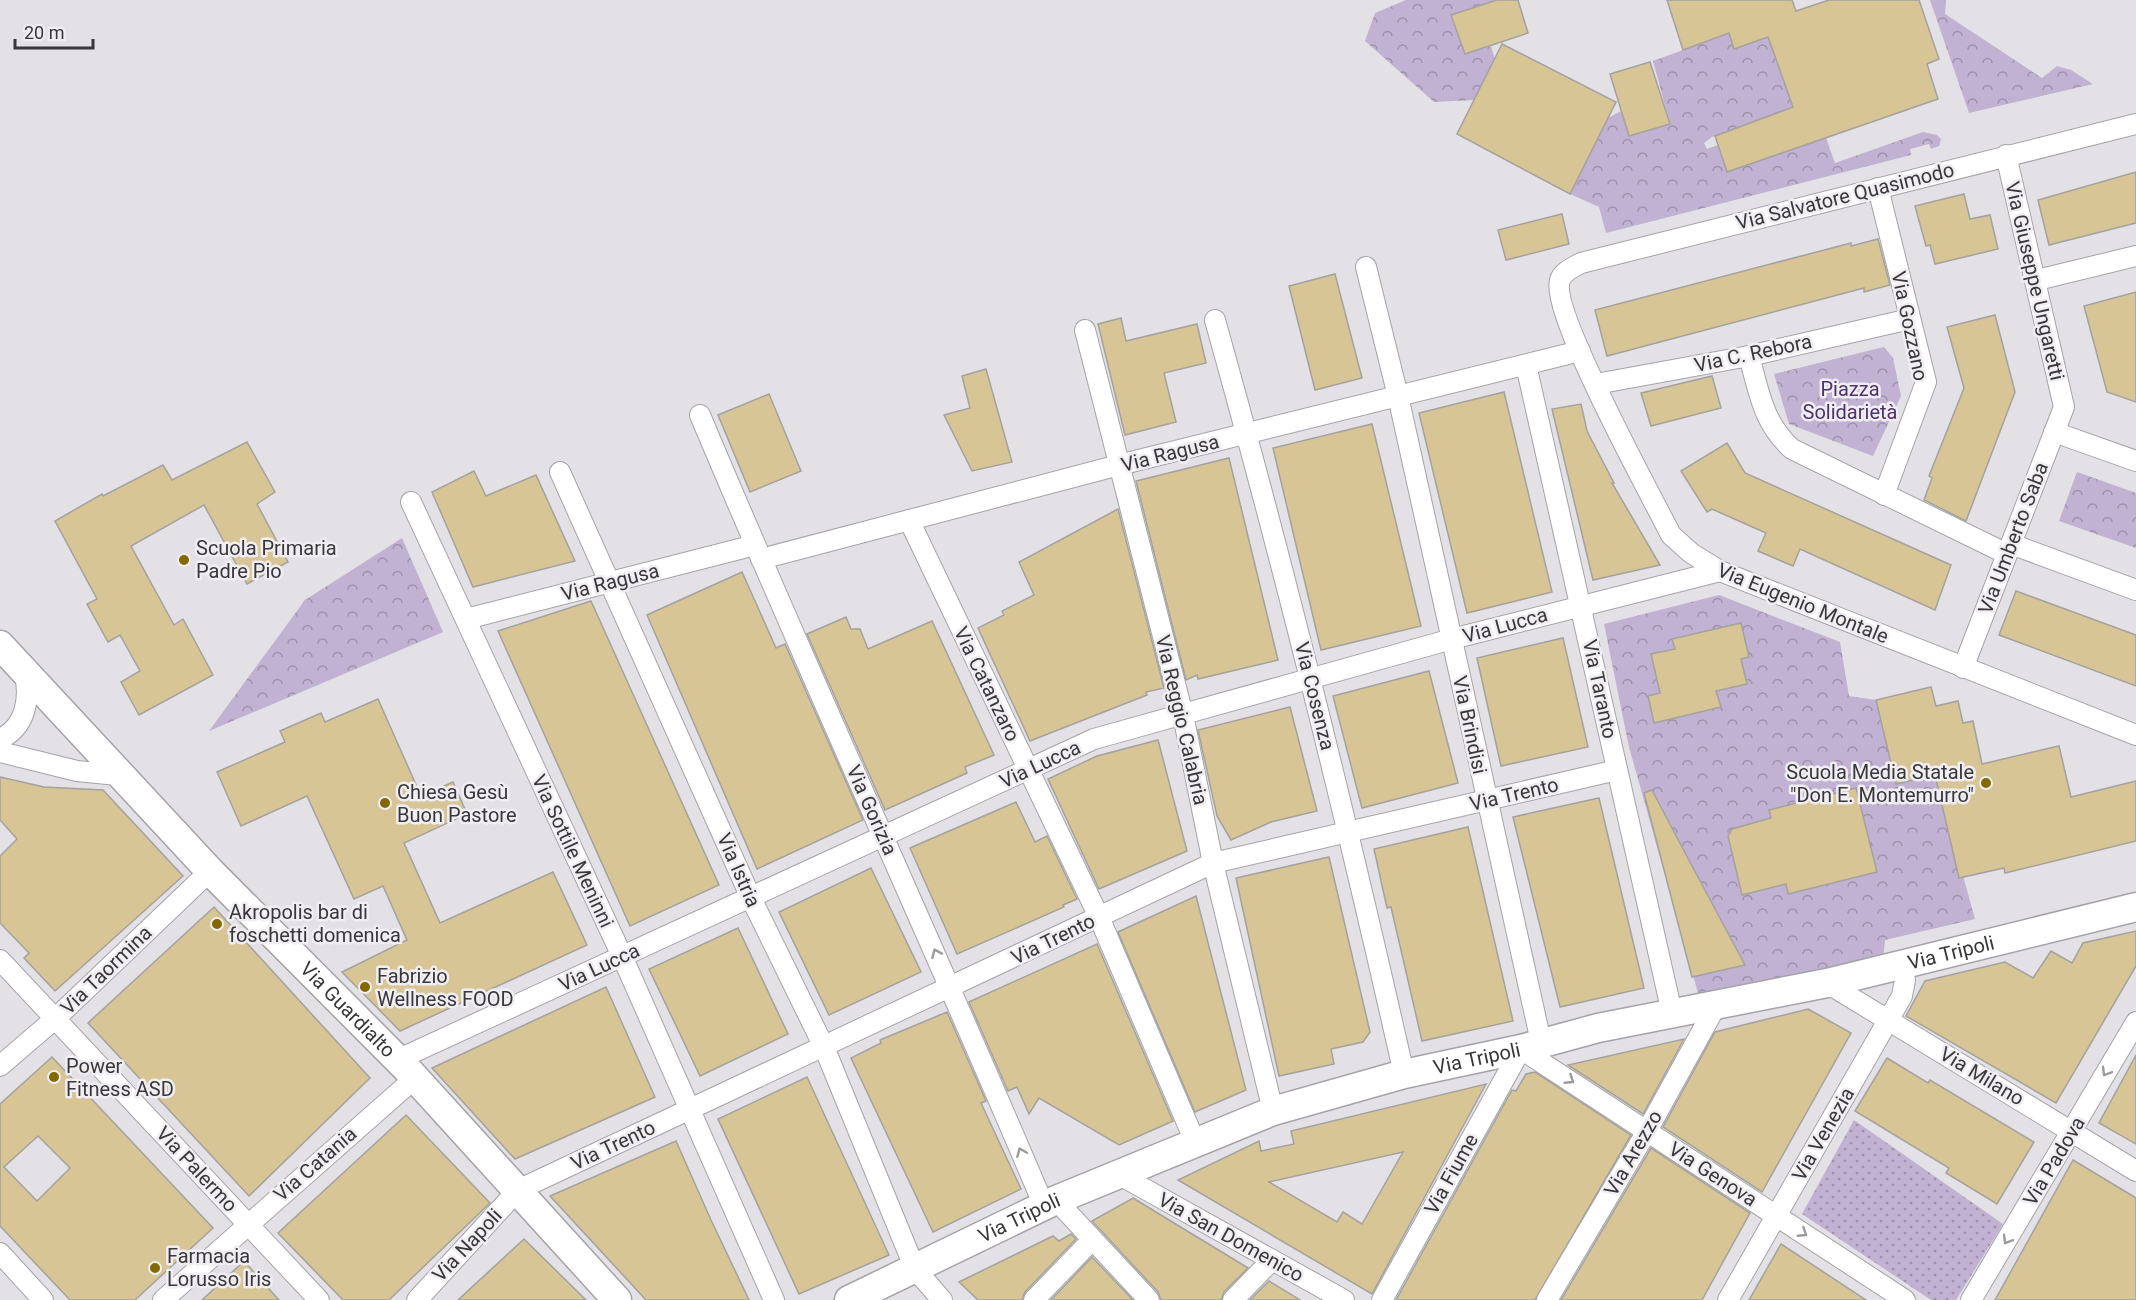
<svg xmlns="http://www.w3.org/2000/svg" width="2136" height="1300" font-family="Roboto,sans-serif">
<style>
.grass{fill:url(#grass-dots)}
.park{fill:url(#park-crowns)}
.building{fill:#d7c595;stroke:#a3a29e;stroke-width:1.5;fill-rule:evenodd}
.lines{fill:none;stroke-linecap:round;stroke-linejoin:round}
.street-casing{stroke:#a5a3a7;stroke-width:22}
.secondary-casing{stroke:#a5a3a7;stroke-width:31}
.street{stroke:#fff;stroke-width:20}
.secondary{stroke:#fff;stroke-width:28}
.oneway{stroke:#9c9b9c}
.poi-dot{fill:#846802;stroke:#f0eef2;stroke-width:2}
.labels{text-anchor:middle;stroke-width:5;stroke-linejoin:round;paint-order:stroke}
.street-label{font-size:20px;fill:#383739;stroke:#f0eef2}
.park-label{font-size:20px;fill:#4f326a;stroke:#f0eef2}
.poi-label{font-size:20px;fill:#383739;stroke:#f0eef2;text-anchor:start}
</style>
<defs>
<pattern id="grass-dots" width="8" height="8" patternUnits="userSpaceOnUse" patternTransform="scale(1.5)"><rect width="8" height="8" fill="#c1b1d2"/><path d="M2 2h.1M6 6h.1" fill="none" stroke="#9e91ab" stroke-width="1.8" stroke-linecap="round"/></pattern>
<pattern id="park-crowns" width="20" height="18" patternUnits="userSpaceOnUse" patternTransform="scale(1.5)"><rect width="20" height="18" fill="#c1b1d2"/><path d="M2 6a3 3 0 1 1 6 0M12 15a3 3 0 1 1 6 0" fill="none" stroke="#9e91ab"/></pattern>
</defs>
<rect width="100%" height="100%" fill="#e3e1e5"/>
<path class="grass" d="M1854,1120L2003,1224L1956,1300H1931L1802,1214Z"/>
<g class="park">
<path d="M1406,0H1497L1451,16L1465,54L1491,46L1495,60L1474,100L1434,102L1365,41L1375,13Z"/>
<path d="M1930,0H1946L1945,14L2042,78L2057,66L2071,70L2093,84L1969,113Z"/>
<path d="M1729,33L1734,49L1768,37L1793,107L1712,137L1704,143L1707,149L1718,145L1727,172L1826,138L1835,163L1923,132L1937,135L1941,139L1939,146L1931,149L1929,144L1910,149L1911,155L1606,233L1599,207L1570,194L1608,118L1621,111L1629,136L1670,124L1653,61Z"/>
<path d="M1884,347L1893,358L1901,396L1873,456L1789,424L1774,374Z"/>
<path d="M2077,472L2136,493V548L2059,521Z"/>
<path d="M402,538L443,632L209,731L305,600Z"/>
<path d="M1719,595L1840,642L1849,696L1876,700L1896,784L1935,775L1975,919L1885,940L1883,961L1700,1000L1629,747L1604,624Z"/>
</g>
<g class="building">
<path d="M1497,0H1518L1528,33L1465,54L1451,15Z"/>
<path d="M1667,0H1792L1796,11L1829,0H1919L1939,59L1927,64L1938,99L1727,172L1715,136L1793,107L1768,37L1734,49L1729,33L1683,50Z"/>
<path d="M1502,44L1616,102L1570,194L1457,134Z"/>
<path d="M1650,62L1670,124L1629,136L1610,74Z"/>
<path d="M2136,172V223L2049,245L2038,200Z"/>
<path d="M1964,194L1970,219L1990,215L1998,249L1935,264L1930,245L1926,246L1915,206Z"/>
<path d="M1562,214L1569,244L1506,260L1498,230Z"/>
<path d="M1878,239L1890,285L1864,292V288L1607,356L1595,310L1851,243V246Z"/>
<path d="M1335,274L1362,378L1315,390L1289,286Z"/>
<path d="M2136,292V402L2107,392L2084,306Z"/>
<path d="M1995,315L2015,392L1966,521L1924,500L1932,478L1929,476L1964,388L1947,327Z"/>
<path d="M1121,318L1126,341L1197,324L1206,363L1164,373L1176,422L1125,435L1098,324Z"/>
<path d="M986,369L1012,462L972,471L944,415L970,408L962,376Z"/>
<path d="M1712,376L1721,408L1651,426L1641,393Z"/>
<path d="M1504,392L1552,592L1467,613L1419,413Z"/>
<path d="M769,394L801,471L750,492L718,415Z"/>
<path d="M1581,404L1587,431L1614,483H1612L1660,565L1593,580L1552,409Z"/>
<path d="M1372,424L1421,626L1321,650L1273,448Z"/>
<path d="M247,442L275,492L257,504L288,562L247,584L204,505L131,546L174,625L183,619L213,675L139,715L121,682L140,671L120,635L108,642L87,604L97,599L55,521L102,494L103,496L163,465L172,480Z"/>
<path d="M1727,443L1745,473L1951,565L1935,610L1800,549L1793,566L1758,551L1766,533L1712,509L1707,512L1681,471Z"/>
<path d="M1229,458L1278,660L1198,679L1197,675L1186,680L1136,481Z"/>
<path d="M474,471L486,496L536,475L575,561L473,587L432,492Z"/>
<path d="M1118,509L1164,688L1146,692L1147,695L1030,741L978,628L1004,615L1002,611L1034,595L1019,562Z"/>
<path d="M742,572L776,648L785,644L863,820L757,869L647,615Z"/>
<path d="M2016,591L2136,635V686L1999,635Z"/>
<path d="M591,601L719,885L630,926L498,631Z"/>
<path d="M846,617L851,629H860L868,649L932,621L994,755L965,767L967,773L885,810L807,634Z"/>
<path d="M1741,623L1749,657L1741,659L1747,684L1716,691L1721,707L1654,723L1648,696L1660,693L1651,654L1675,649L1672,639Z"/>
<path d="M1563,638L1588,747L1501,766L1477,658Z"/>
<path d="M1429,671L1458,783L1362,808L1333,696Z"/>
<path d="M1931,687L1936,706L1958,701L1963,723L1973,721L1982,764L2059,746L2071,797L2136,781V841L2005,873L2004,868L1959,878L1935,775L1896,784L1876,700Z"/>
<path d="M378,699L421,796L453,782L467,814L404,843L440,923L553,872L587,945L400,1031L342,972L407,940L383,886L354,899L307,796L241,826L217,772L285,742L280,731L321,713L325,722Z"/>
<path d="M1290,707L1317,811L1271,822L1231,840L1217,816L1198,730Z"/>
<path d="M1158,740L1187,851L1099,889L1048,779L1097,756Z"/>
<path d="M0,777L44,787L103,790L183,876L55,991L24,958L29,953L0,923V856L17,839L0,820Z"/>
<path d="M1856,788L1877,872L1788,894L1786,884L1742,895L1728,836L1732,829L1771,818L1769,810Z"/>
<path d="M1652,790L1683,849L1745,965L1692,977L1644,793Z"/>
<path d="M1599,798L1644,988L1560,1007L1513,817Z"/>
<path d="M1016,802L1035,842L1047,836L1077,899L1063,905L1064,907L957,954L910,848Z"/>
<path d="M1468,827L1513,1021L1422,1041L1391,907L1387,908L1374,849Z"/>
<path d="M1329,857L1370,1032L1363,1042L1331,1049L1334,1064L1279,1076L1236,878Z"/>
<path d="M871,868L921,972L829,1015L779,912Z"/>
<path d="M1196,896L1246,1090L1195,1112L1118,932Z"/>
<path d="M214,907L370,1078L249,1196L88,1023Z"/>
<path d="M738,928L788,1034L700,1076L649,969Z"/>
<path d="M2136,931V966L2056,1103L1906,1016L1925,981L2005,962L2033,978L2051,951L2072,963L2083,943Z"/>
<path d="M1097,944L1173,1121L1119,1145L1039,1098L1029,1114L1017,1087L1008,1091L969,1002Z"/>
<path d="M606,987L655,1097L515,1159L432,1068Z"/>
<path d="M1808,1009L1851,1033L1762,1192L1663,1127L1715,1032Z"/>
<path d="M947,1012L986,1101L981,1103L1021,1189L933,1232L851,1058L881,1043L880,1040Z"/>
<path d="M1684,1039L1643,1114L1568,1065Z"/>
<path d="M2136,1055V1144L2099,1123Z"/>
<path d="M52,1057L213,1228L135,1300H70L0,1226V1104ZM38,1136L70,1168L37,1201L4,1167Z"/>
<path d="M1887,1058L1928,1083L1930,1080L2034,1142L1997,1204L1946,1173L1949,1168L1855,1111Z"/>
<path d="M1535,1072L1631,1135L1535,1300H1396L1512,1090L1516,1091L1526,1074Z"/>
<path d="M807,1077L889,1255L799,1294L718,1119Z"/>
<path d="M1486,1084L1372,1294L1178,1180L1259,1141L1261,1151L1294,1144L1291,1131ZM1403,1152L1362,1224L1343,1212L1337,1222L1269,1182Z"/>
<path d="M406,1115L490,1203L389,1300H343L278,1233Z"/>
<path d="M676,1141L711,1220L749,1300H646L550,1196Z"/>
<path d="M1651,1148L1750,1213L1702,1300H1561Z"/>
<path d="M2073,1160L2136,1198V1300H1995Z"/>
<path d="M1133,1198L1248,1268L1224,1292L1221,1300H1161L1158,1292L1092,1221Z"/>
<path d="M1071,1234L1076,1239L1025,1292L1022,1300H978L959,1282L1053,1236L1059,1241Z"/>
<path d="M524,1239L586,1300H458Z"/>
<path d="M1781,1244L1866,1300H1749Z"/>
<path d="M1092,1257L1133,1300H1051Z"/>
<path d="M244,1261L279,1300H202Z"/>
<path d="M1269,1281L1300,1300H1250Z"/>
</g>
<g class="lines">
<g class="street-casing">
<g id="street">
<path d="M2136,124L1581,263C1574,267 1563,271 1560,280C1549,310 1652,497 1671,535L1691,553L1720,571L2136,735"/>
<path d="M1878,188L1926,382L1884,495"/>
<path d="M1366,267L1398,396L1541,1042"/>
<path d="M2037,280L2136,256"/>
<path d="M1215,320C1285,570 1347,821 1404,1074"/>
<path d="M1085,330L1183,715L1213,863L1273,1111"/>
<path d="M1749,356C1759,392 1763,423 1792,449L2007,554"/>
<path d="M1526,365L1672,1013"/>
<path d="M1596,384L1749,356L1910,319"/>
<path d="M700,415C811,680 932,941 1044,1206"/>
<path d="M2054,432L2136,461"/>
<path d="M560,472L751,898L824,1047L915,1269L942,1300"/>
<path d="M411,502L622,956L774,1300"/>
<path d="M909,520L1099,917L1196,1144"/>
<path d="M2011,544L2136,590"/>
<path d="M761,559L1119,465L1580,351"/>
<path d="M466,619L755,545"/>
<path d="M1963,668L2064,407L2006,155"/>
<path d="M0,739C26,727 30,699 25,674"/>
<path d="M0,752L77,771L118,775"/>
<path d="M0,960L319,1300"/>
<path d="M1827,983L2136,1171"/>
<path d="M397,1060L1094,739L1452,639L1720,571"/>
<path d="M0,1066L56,1018L210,871"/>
<path d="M1118,1174L1344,1300"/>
<path d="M1056,1200L1149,1300"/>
<path d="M0,1253L43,1300"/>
<path d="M163,1300L415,1078"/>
<path d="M417,1300L518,1190L1213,863L1617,770"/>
<path d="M1034,1300L1092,1240"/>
<path d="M1233,1300L1272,1260"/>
<path d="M1382,1300L1521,1049L1905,1300"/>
<path d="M1547,1300L1647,1131L1717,1004"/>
<path d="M1728,1300L1902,996L1905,980L1901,964"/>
<path d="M1971,1300L2136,1022"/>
</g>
</g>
<g class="secondary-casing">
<g id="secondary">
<path id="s1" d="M0,645L210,871L406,1068L617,1300"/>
<path id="s2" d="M849,1300L1056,1200L1273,1111L1404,1074L1521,1049L1598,1028L1827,983L2136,907"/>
</g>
</g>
<use href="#street" class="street"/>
<use href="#secondary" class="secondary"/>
</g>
<defs><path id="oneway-chevron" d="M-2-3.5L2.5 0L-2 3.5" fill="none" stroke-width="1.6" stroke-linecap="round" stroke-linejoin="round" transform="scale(1.5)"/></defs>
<g class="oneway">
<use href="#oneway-chevron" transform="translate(936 953) rotate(-114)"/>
<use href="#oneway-chevron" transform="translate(2106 1072) rotate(120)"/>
<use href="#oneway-chevron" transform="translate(1570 1080) rotate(33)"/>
<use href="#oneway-chevron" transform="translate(1021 1152) rotate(-113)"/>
<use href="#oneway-chevron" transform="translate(1803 1233) rotate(33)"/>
<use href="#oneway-chevron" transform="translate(2007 1240) rotate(121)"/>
</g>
<g class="poi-dot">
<circle cx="184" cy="560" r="6"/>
<circle cx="1986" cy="783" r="6"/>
<circle cx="385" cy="803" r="6"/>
<circle cx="217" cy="924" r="6"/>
<circle cx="365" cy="987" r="6"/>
<circle cx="54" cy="1077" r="6"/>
<circle cx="155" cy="1268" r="6"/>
</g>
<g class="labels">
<g class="street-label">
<text transform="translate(1845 196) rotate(-14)" y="7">Via Salvatore Quasimodo</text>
<text transform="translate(2035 281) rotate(77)" y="7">Via Giuseppe Ungaretti</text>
<text transform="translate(1910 326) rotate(78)" y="7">Via Gozzano</text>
<text transform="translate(1753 353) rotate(-12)" y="7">Via C. Rebora</text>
<text transform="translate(1170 453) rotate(-14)" y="7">Via Ragusa</text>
<text transform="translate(2013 538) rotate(-69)" y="7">Via Umberto Saba</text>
<text transform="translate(610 582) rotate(-14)" y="7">Via Ragusa</text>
<text transform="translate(1803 603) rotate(22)" y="7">Via Eugenio Montale</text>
<text transform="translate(1505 625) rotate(-15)" y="7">Via Lucca</text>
<text transform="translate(987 684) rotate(64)" y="7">Via Catanzaro</text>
<text transform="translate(1600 689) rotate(78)" y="7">Via Taranto</text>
<text transform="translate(1315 696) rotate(76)" y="7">Via Cosenza</text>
<text transform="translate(1182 720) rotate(77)" y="7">Via Reggio Calabria</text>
<text transform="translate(1470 725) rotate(78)" y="7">Via Brindisi</text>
<text transform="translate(1040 764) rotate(-25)" y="7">Via Lucca</text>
<text transform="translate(1514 794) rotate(-13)" y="7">Via Trento</text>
<text transform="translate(872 810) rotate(66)" y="7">Via Gorizia</text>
<text transform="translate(573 851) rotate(65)" y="7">Via Sottile Meninni</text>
<text transform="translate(739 870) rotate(66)" y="7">Via Istria</text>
<text transform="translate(1053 939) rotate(-26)" y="7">Via Trento</text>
<text dy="7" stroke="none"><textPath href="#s2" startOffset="1161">Via Tripoli</textPath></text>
<text transform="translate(599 967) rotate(-25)" y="7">Via Lucca</text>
<text transform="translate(106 970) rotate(-44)" y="7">Via Taormina</text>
<text dy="7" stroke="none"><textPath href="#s1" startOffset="504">Via Guardialto</textPath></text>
<text dy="7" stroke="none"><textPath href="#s2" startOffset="675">Via Tripoli</textPath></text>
<text transform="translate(1982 1076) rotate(31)" y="7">Via Milano</text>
<text transform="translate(1823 1134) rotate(-60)" y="7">Via Venezia</text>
<text transform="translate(613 1145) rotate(-25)" y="7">Via Trento</text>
<text transform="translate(1633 1153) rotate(-60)" y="7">Via Arezzo</text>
<text transform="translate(2054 1161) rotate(-59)" y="7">Via Padova</text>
<text transform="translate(315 1164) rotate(-41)" y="7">Via Catania</text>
<text transform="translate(197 1169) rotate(47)" y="7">Via Palermo</text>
<text transform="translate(1451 1174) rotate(-61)" y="7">Via Fiume</text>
<text transform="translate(1713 1174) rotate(33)" y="7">Via Genova</text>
<text dy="7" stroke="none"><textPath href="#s2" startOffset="189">Via Tripoli</textPath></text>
<text transform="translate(1231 1237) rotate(29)" y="7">Via San Domenico</text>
<text transform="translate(467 1245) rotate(-47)" y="7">Via Napoli</text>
</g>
<g class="park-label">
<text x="1850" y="396">Piazza<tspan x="1850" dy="23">Solidarietà</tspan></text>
</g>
<g class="poi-label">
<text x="196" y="555">Scuola Primaria<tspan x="196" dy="23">Padre Pio</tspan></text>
<text x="1974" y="779" text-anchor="end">Scuola Media Statale<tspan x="1974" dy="23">"Don E. Montemurro"</tspan></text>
<text x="397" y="799">Chiesa Gesù<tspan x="397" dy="23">Buon Pastore</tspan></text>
<text x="229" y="919">Akropolis bar di<tspan x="229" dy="23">foschetti domenica</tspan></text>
<text x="377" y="983">Fabrizio<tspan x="377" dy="23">Wellness FOOD</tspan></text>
<text x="66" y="1073">Power<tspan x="66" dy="23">Fitness ASD</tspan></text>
<text x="167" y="1263">Farmacia<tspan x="167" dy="23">Lorusso Iris</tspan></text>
</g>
</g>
<path d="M15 39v9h78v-9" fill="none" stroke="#383739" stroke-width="3"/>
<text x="24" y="39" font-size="18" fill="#383739" stroke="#f0eef2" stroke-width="4.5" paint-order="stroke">20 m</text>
</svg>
